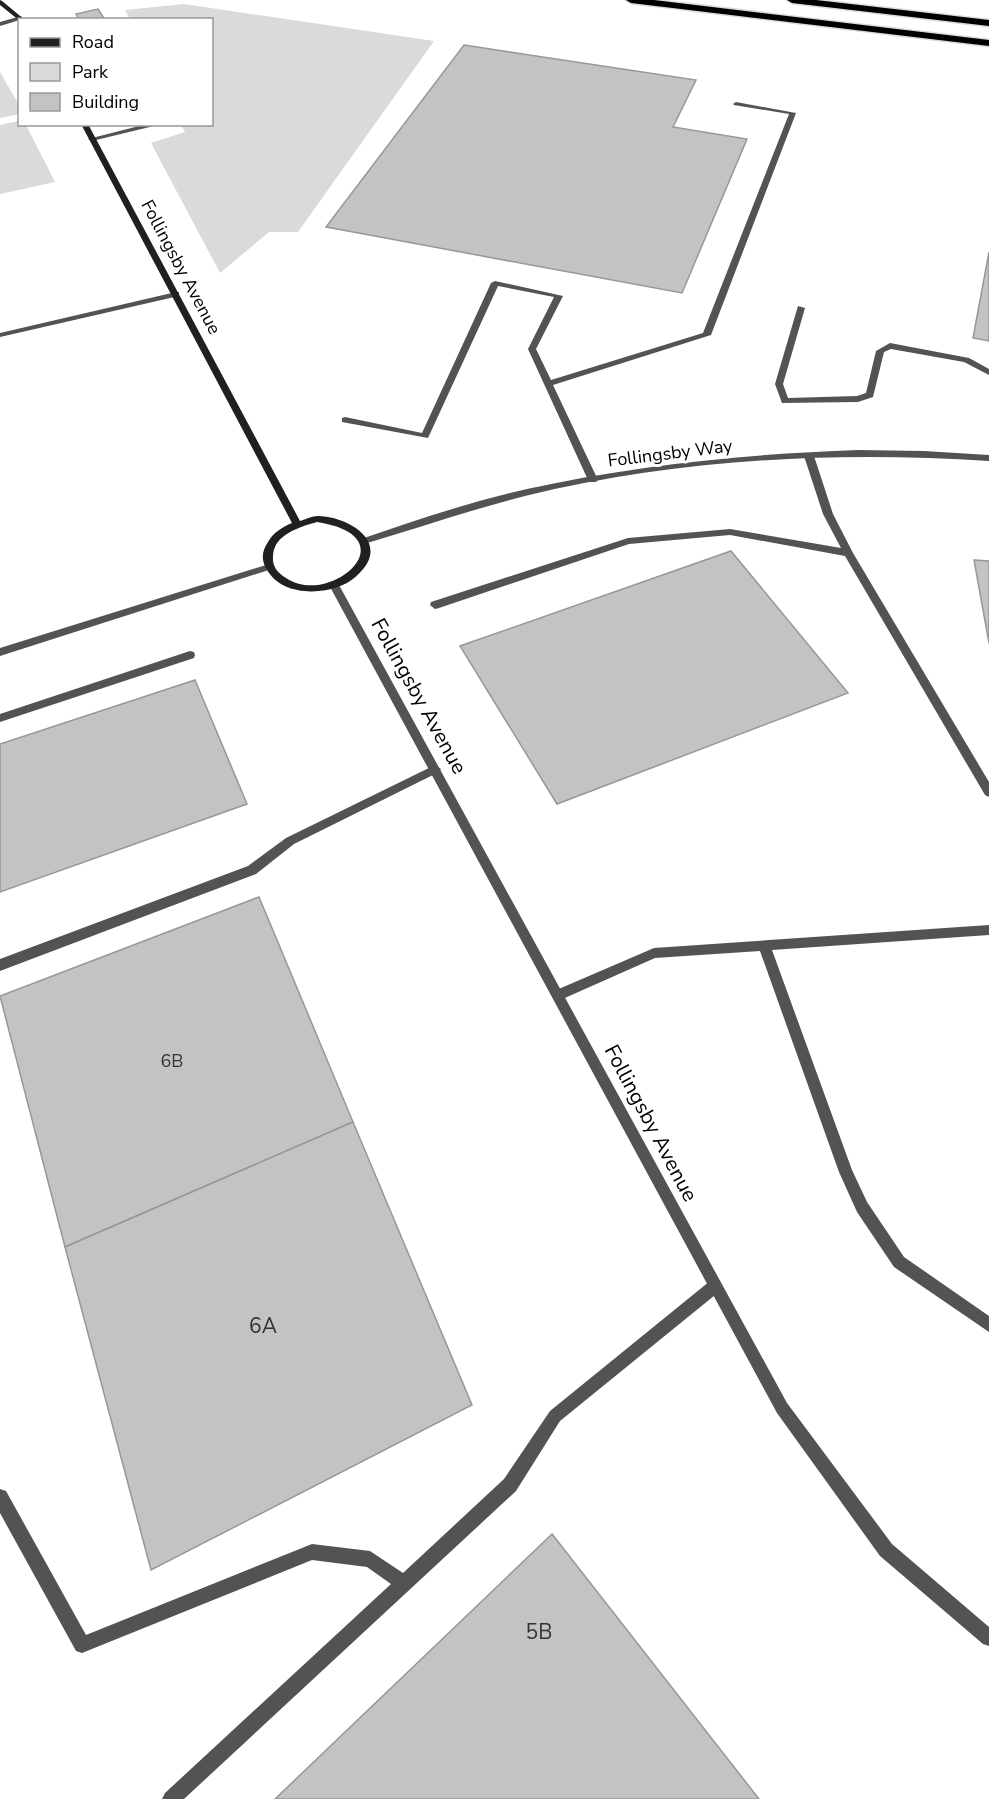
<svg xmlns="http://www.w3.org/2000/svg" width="989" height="1799" font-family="'Nunito Sans',sans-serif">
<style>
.green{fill:#dadada}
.building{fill:#c3c3c3;stroke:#979797;stroke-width:1.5}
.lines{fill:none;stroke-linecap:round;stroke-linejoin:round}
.highway-casing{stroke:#dbdbdb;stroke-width:3}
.lane{fill:#535353;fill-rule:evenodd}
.street{fill:#535353;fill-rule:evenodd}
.secondary{fill:#202020;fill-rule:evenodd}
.highway{fill:#000;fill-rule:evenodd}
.labels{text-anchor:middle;stroke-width:6;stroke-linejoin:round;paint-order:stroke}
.far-street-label{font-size:18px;fill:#000;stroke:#fff}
.number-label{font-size:18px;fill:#313131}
.street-label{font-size:21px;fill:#000;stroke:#fff}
.near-number-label{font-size:21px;fill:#313131}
</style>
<rect width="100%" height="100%" fill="#fff"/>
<g class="green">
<path d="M184,4L434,41L298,232H269L220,273L151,143L185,132L181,125L212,124V20L130,19L125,10Z"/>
<path d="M0,72L19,105V114L0,118Z"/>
<path d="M19,121L20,124L26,125L55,182L0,194V125Z"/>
</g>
<g class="building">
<path d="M98,9L105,20H79L76,14Z"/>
<path d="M464,45L696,80L673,127L747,139L682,293L326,227Z"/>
<path d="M989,252V341L973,338Z"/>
<path d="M731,551L848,693L557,804L460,646Z"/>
<path d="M974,560L989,561V643Z"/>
<path d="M195,680L247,804L0,892V744Z"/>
<path d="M259,897L353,1122L65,1247L0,996Z"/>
<path d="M353,1122L472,1405L151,1570L65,1247Z"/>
<path d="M552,1534L759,1799H275Z"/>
</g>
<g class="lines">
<g class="highway-casing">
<g id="highway">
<path d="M626,0H654L989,40V46L631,3Z"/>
<path d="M787,0H816L989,20V26L792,3Z"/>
</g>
</g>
<g class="lane">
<path d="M21,16L23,19L0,26V22Z"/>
<path d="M736,102L796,113L711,335L553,385L598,480L596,482H590L588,480L528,349L554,297L498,286L428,438L342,422V418L345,417L422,433L491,283L495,281L563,296L536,349L551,380L703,333L789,114L734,105L733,104Z"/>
<path d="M147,124H162L92,141L88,139Z"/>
<path d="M176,292H179V296L0,337V333Z"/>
<path d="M798,306L805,308L783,384L788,398L857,396L866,393L876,351L890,343L969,358L989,369V375L964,362L891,349L884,352L873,397L858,402L782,403L775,384Z"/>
<path d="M809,453L814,456L833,514L853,553L989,782V797L985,795L845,556L730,535L629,544L439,608L435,609L430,605L431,602L628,538L730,529L841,548L823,514L804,456Z"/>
<path d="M190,651L194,652L195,655L194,658L0,722V714Z"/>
<path d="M435,765L441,769L439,772L294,844L256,874L0,971V959L248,866L286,838Z"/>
<path d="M989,925V935L772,950L852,1170L867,1202L904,1257L989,1316V1332L894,1267L857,1212L839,1172L760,951L655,958L558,1001L554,999L552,995L554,991L654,948Z"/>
<path d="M715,1279L720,1281L722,1286L720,1291L560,1421L516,1491L184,1799H162L165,1793L391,1584L367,1567L312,1560L82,1653L76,1651L0,1513V1489L6,1491L86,1635L312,1544L370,1551L403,1573L504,1479L550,1411L710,1281Z"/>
</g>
<g class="street">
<path d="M858,450L924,451L989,455V461C833,451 677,459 525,496C470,510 418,528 364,544L359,541L361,539C416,520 470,502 527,489C636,465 746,454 858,450Z"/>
<path d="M269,564L272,565V569L0,656V648Z"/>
<path d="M334,581L339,585L787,1403L892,1544L989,1627V1646L983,1644L880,1556L777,1413L329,585Z"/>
</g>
<g class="secondary">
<path d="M0,0L2,1L25,20H20V21L0,5Z"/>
<path d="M81,124H88L300,521C306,519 312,516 318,516C344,516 387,538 364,568C359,574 354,579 347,583C322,596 280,596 266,568C261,559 262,551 268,542C273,533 282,527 292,523ZM317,522C412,537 329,608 286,578C278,573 272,567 273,556C274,534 300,527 317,522Z"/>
</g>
<use href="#highway" class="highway"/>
</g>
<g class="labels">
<g class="far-street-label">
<text transform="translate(181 267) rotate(62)" y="6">Follingsby Avenue</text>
<text transform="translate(670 453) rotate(-7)" y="6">Follingsby Way</text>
</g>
<g class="number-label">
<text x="172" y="1067">6B</text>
</g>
<g class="street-label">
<text transform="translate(419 696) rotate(61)" y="7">Follingsby Avenue</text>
<text transform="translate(651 1123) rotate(62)" y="7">Follingsby Avenue</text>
</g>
<g class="near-number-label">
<text x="263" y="1333">6A</text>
<text x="539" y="1639">5B</text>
</g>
</g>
<rect x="18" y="18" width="195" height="108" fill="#ffffff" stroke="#999999" stroke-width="1.5"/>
<rect x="30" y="38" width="30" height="9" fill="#202020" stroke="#999999" stroke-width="1.5"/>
<text x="72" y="48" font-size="18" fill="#000000">Road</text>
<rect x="30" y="63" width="30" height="18" fill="#dadada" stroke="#999999" stroke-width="1.5"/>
<text x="72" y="78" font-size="18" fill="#000000">Park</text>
<rect x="30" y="93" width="30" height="18" fill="#c3c3c3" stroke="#999999" stroke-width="1.5"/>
<text x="72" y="108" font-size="18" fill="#000000">Building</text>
</svg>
